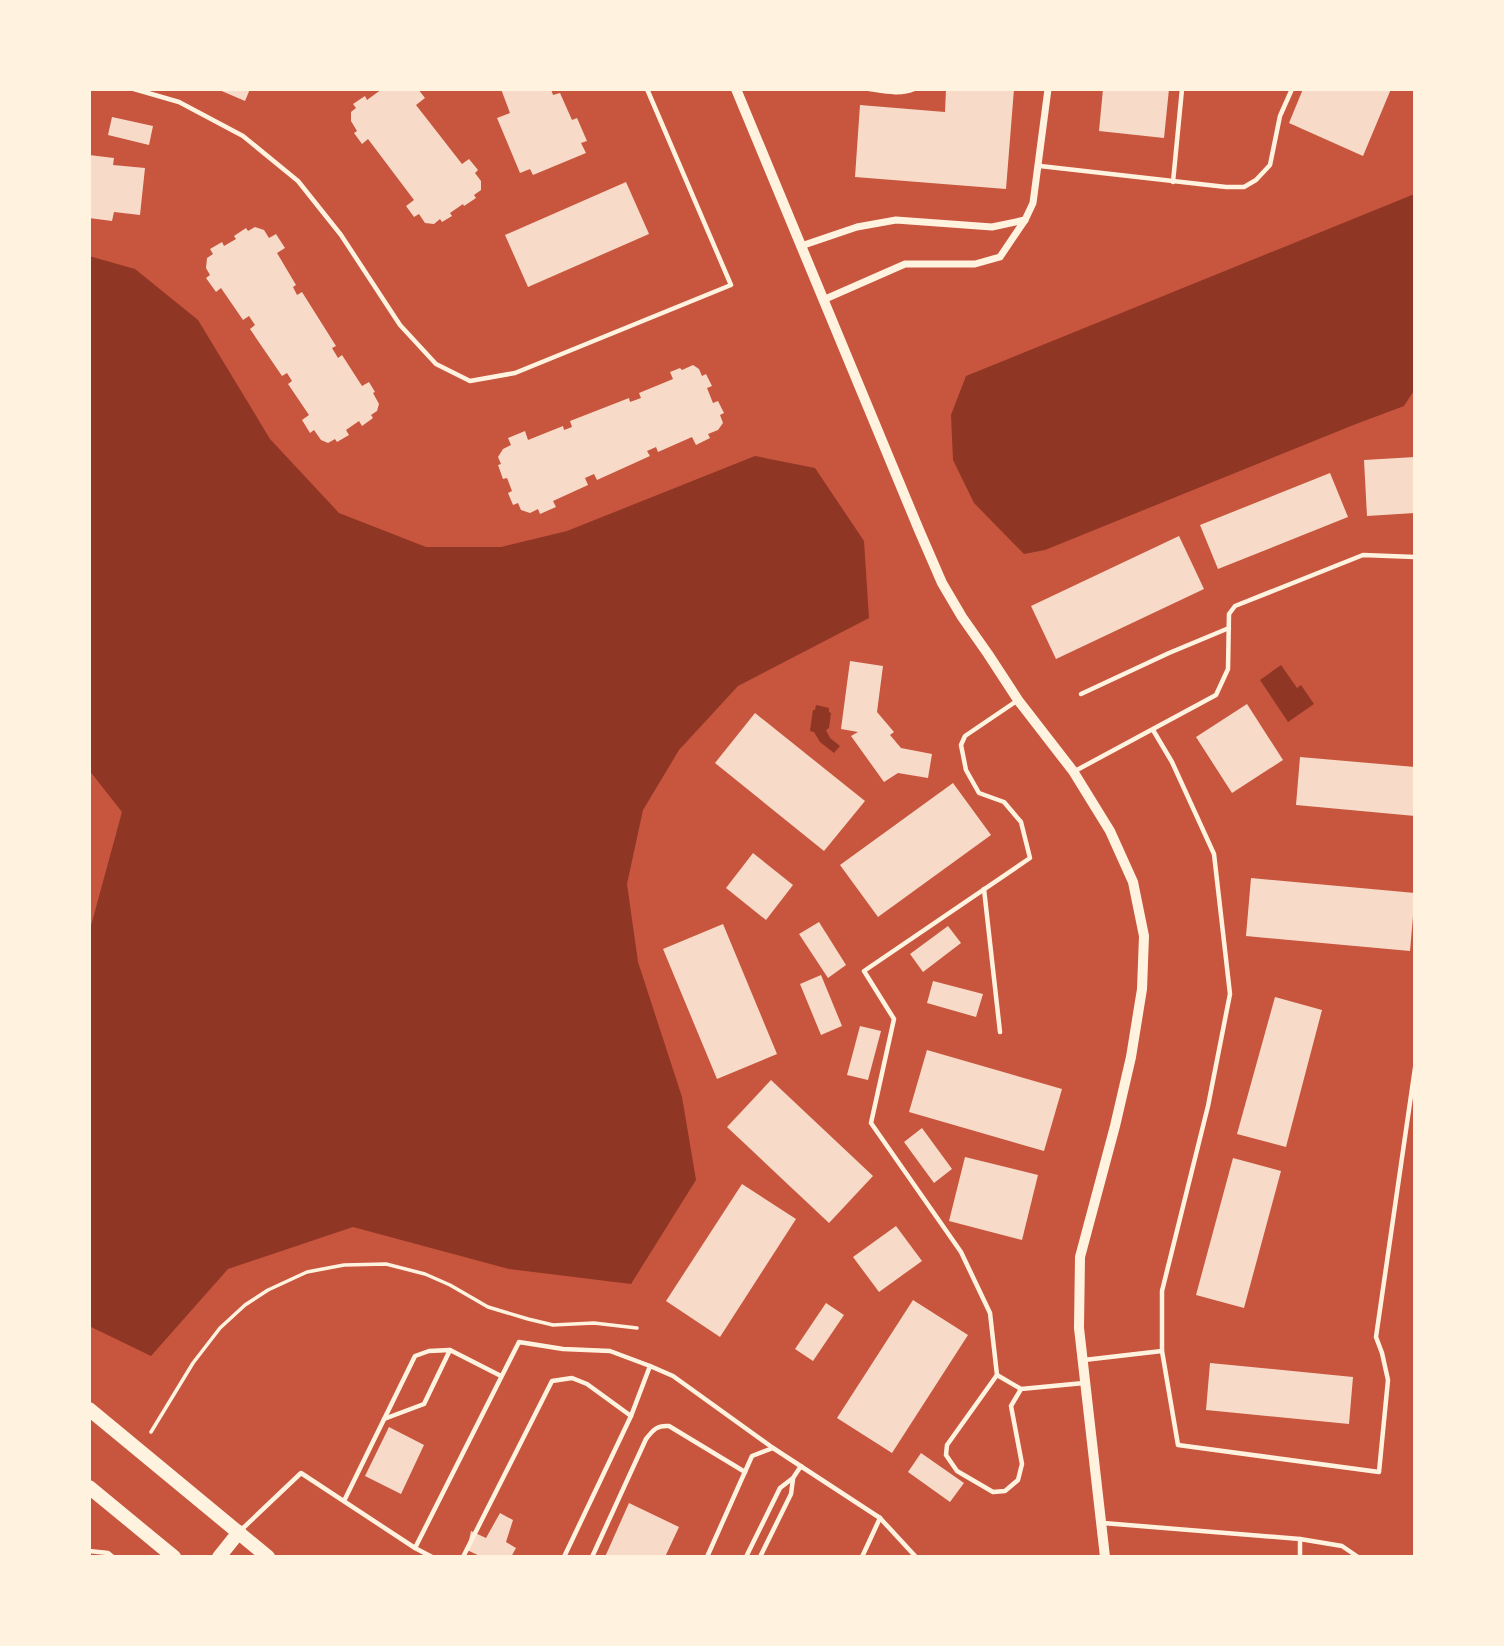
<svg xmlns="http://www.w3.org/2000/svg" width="1504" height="1646" font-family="Ubuntu,sans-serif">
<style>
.water{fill:#8f3625}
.building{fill:#f7dbc8}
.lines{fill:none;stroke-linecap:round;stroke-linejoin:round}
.path{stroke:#fff3e0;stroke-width:3.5}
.service{stroke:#fff3e0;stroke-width:4.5}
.minor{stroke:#fff3e0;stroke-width:7}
.tertiary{stroke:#fff3e0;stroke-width:10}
.primary{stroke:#fff3e0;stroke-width:14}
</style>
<rect width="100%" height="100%" fill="#c8553d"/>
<g class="water">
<path d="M1412,195L1415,196V389L1404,406L1356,424L1045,550L1024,554L974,503L953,460L951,415L966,376Z"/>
<path d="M89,256L135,269L198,320L270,439L339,513L426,547H501L567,531L755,456L815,468L864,541L869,618L738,686L679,750L643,810L627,884L638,962L682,1097L696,1180L631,1284L509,1269L353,1227L228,1269L151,1356L89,1326V933L122,812L89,770Z"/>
<path d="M1281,665L1297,688L1301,685L1314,704L1288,722L1260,680Z"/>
<path d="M816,705L829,708V712L831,713L829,728L826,730L830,738L840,746L834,753L820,742L814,732L810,731L813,710H815Z"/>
</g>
<g class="building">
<path d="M217,89H250L245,101Z"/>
<path d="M382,89H418L425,98L416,105L462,164L469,159L478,170L475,173L481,181V190L474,195L476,198L464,206L463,204L450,213L452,216L442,222L440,219L434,224L425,223L419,214L414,217L406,206L414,200L368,139L362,144L354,133L357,131L351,121V112L356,108L353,104L365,96L367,100Z"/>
<path d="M501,89H551L553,95L560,93L572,120L577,118L587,141L581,143L586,153L533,175L530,169L520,173L497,118L510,113Z"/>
<path d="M946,89H1014L1006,189L855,177L860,105L945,112Z"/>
<path d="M1103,89H1169L1164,138L1099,131Z"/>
<path d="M1303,89H1391L1363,156L1289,123Z"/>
<path d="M112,117L153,126L149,145L108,135Z"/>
<path d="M89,155L114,158L113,165L145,168L140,215L114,212L112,221L89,218Z"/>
<path d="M626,182L649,234L528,287L505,235Z"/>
<path d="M255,227L264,230L269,238L276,234L285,248L277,253L296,285L293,287L297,295L302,292L336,346L332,348L338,358L342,355L362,386L369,382L375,392L373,393L379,404L377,411L371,415L373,418L362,426L359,421L346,430L349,435L337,442L335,439L328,443L321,440L314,430L310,433L302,420L309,415L288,384L292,381L287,373L282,376L250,329L255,325L249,316L243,320L221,288L216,292L206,278L210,275L206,268L207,258L213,254L210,249L222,242L224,246L236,239L234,236L246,228L248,231Z"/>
<path d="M693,365L699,369L702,376L706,374L712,386L707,388L713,403L718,401L724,413L720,415L723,423L718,430L708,434L710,438L696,445L692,437L658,452L656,447L647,451L650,456L597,480L594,474L585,478L588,485L553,501L556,507L540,514L538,509L530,513L521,510L518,503L513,505L508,493L512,491L507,478L503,479L498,465L501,464L498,457L503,449L511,445L508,438L525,431L528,440L563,426L564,430L572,427L570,421L629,398L630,402L641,398L639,393L673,379L670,372L680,368L682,370Z"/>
<path d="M1415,457V513L1367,516L1364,460Z"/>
<path d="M1330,473L1348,517L1218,569L1200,525Z"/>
<path d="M1179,536L1204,589L1056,659L1031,606Z"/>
<path d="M850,661L883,666L877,712L894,732L890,735L901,748L932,754L928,778L898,773L884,782L851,736L858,732L841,729Z"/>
<path d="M1247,704L1283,760L1232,793L1196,737Z"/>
<path d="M755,713L865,801L824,851L715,763Z"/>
<path d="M1300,757L1415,767V816L1296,805Z"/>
<path d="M953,783L991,835L878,917L840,865Z"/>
<path d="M753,853L793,885L766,920L726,888Z"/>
<path d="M1251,878L1415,893L1410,951L1246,936Z"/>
<path d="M819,922L846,965L828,978L799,934Z"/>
<path d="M723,924L777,1054L717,1079L663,949Z"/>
<path d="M948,926L961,943L923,972L910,954Z"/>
<path d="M821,975L842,1026L821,1035L800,984Z"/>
<path d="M933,981L983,994L976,1017L927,1003Z"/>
<path d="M1275,997L1322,1010L1286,1147L1237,1134Z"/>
<path d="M860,1026L881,1031L868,1080L847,1075Z"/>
<path d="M927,1050L1062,1089L1044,1151L909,1112Z"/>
<path d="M771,1080L873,1176L829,1223L727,1127Z"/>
<path d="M922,1128L952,1169L934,1183L904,1142Z"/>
<path d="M965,1157L1038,1175L1022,1240L949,1221Z"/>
<path d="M1233,1158L1281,1171L1244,1308L1196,1295Z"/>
<path d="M742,1184L796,1219L720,1337L666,1301Z"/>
<path d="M896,1226L922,1261L879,1292L853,1257Z"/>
<path d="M913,1300L968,1335L892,1453L837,1418Z"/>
<path d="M826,1303L844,1315L813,1361L795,1349Z"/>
<path d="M1210,1363L1353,1377L1349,1424L1206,1410Z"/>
<path d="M389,1427L424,1445L401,1494L365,1476Z"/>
<path d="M921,1453L964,1483L950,1502L908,1472Z"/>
<path d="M629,1503L679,1527L665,1557H605Z"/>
<path d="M500,1513L513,1520L506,1542L516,1548L511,1557H482L467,1550L471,1531L486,1538Z"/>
</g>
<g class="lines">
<path class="path" d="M151,1432L193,1363L220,1328L245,1305L268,1290L307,1272L344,1265L386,1264L425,1274L450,1285L488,1307L528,1319L553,1325L594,1323L637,1328"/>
<g class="service">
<path d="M134,89L179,102L243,136L298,181L341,235L400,325L436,364L470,381L515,373L731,285L647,89"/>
<path d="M869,89C883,91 901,95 914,89"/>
<path d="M1040,166L1226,187H1244L1256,180L1270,165L1280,116L1292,89"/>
<path d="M1173,182L1182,89"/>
<path d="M1081,694L1169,653L1229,628"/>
<path d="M1018,700L965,736L961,745L966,770L979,793L1004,802L1021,822L1030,858L864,971L894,1019L871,1123L961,1252L990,1313L997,1375L947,1445L946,1455L957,1471L993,1492L1005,1491L1018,1480L1022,1464L1011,1406L1021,1389"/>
<path d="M1153,730L1172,762L1214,854L1230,994L1208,1106L1162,1291V1351L1178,1445L1379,1472L1388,1380L1382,1353L1376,1337L1415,1068"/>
<path d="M1075,771L1216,695L1228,669L1229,614L1235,606L1363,555L1415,557"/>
<path d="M984,889L1000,1032"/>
<path d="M1084,1360L1162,1351"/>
<path d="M997,1375L1021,1389L1084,1383"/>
<path d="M384,1419L424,1404L450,1350"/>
<path d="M344,1501L415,1356L429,1351L450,1350L501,1376"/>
<path d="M880,1518L916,1557"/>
<path d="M1103,1523L1300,1539V1557"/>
<path d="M240,1531L301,1473L415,1548L432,1557"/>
<path d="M1300,1539L1342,1546L1358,1557"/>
<path d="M415,1548L519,1342L563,1349L610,1351L650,1366"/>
<path d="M89,1551L108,1553L113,1557"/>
<path d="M463,1557L552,1381L572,1378L587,1384L631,1416"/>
<path d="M564,1557L631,1416L650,1366L673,1376L773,1448"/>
<path d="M592,1557L646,1439C653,1430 657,1425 669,1426L745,1472"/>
<path d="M707,1557L752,1456L773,1448L880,1518L862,1557"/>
<path d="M746,1557L780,1488L793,1478L801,1466"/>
<path d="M760,1557L791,1494L793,1479"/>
</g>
<g class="minor">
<path d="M801,246L857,227L896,220L992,227L1025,220"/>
<path d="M823,300L905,264H975L1000,257L1025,220L1033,203L1048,89"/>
</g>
<path class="tertiary" d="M736,89L919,530L942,583L962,617L988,654L1018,700L1073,771L1110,831L1133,882L1144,936L1142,989L1131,1057L1115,1126L1080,1257L1079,1328L1105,1557"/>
<g class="primary">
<path d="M89,1409L268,1557"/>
<path d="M89,1487L174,1557"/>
<path d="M219,1557L239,1532"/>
</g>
</g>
<rect width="1504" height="1646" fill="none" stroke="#fff3e0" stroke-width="182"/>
</svg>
